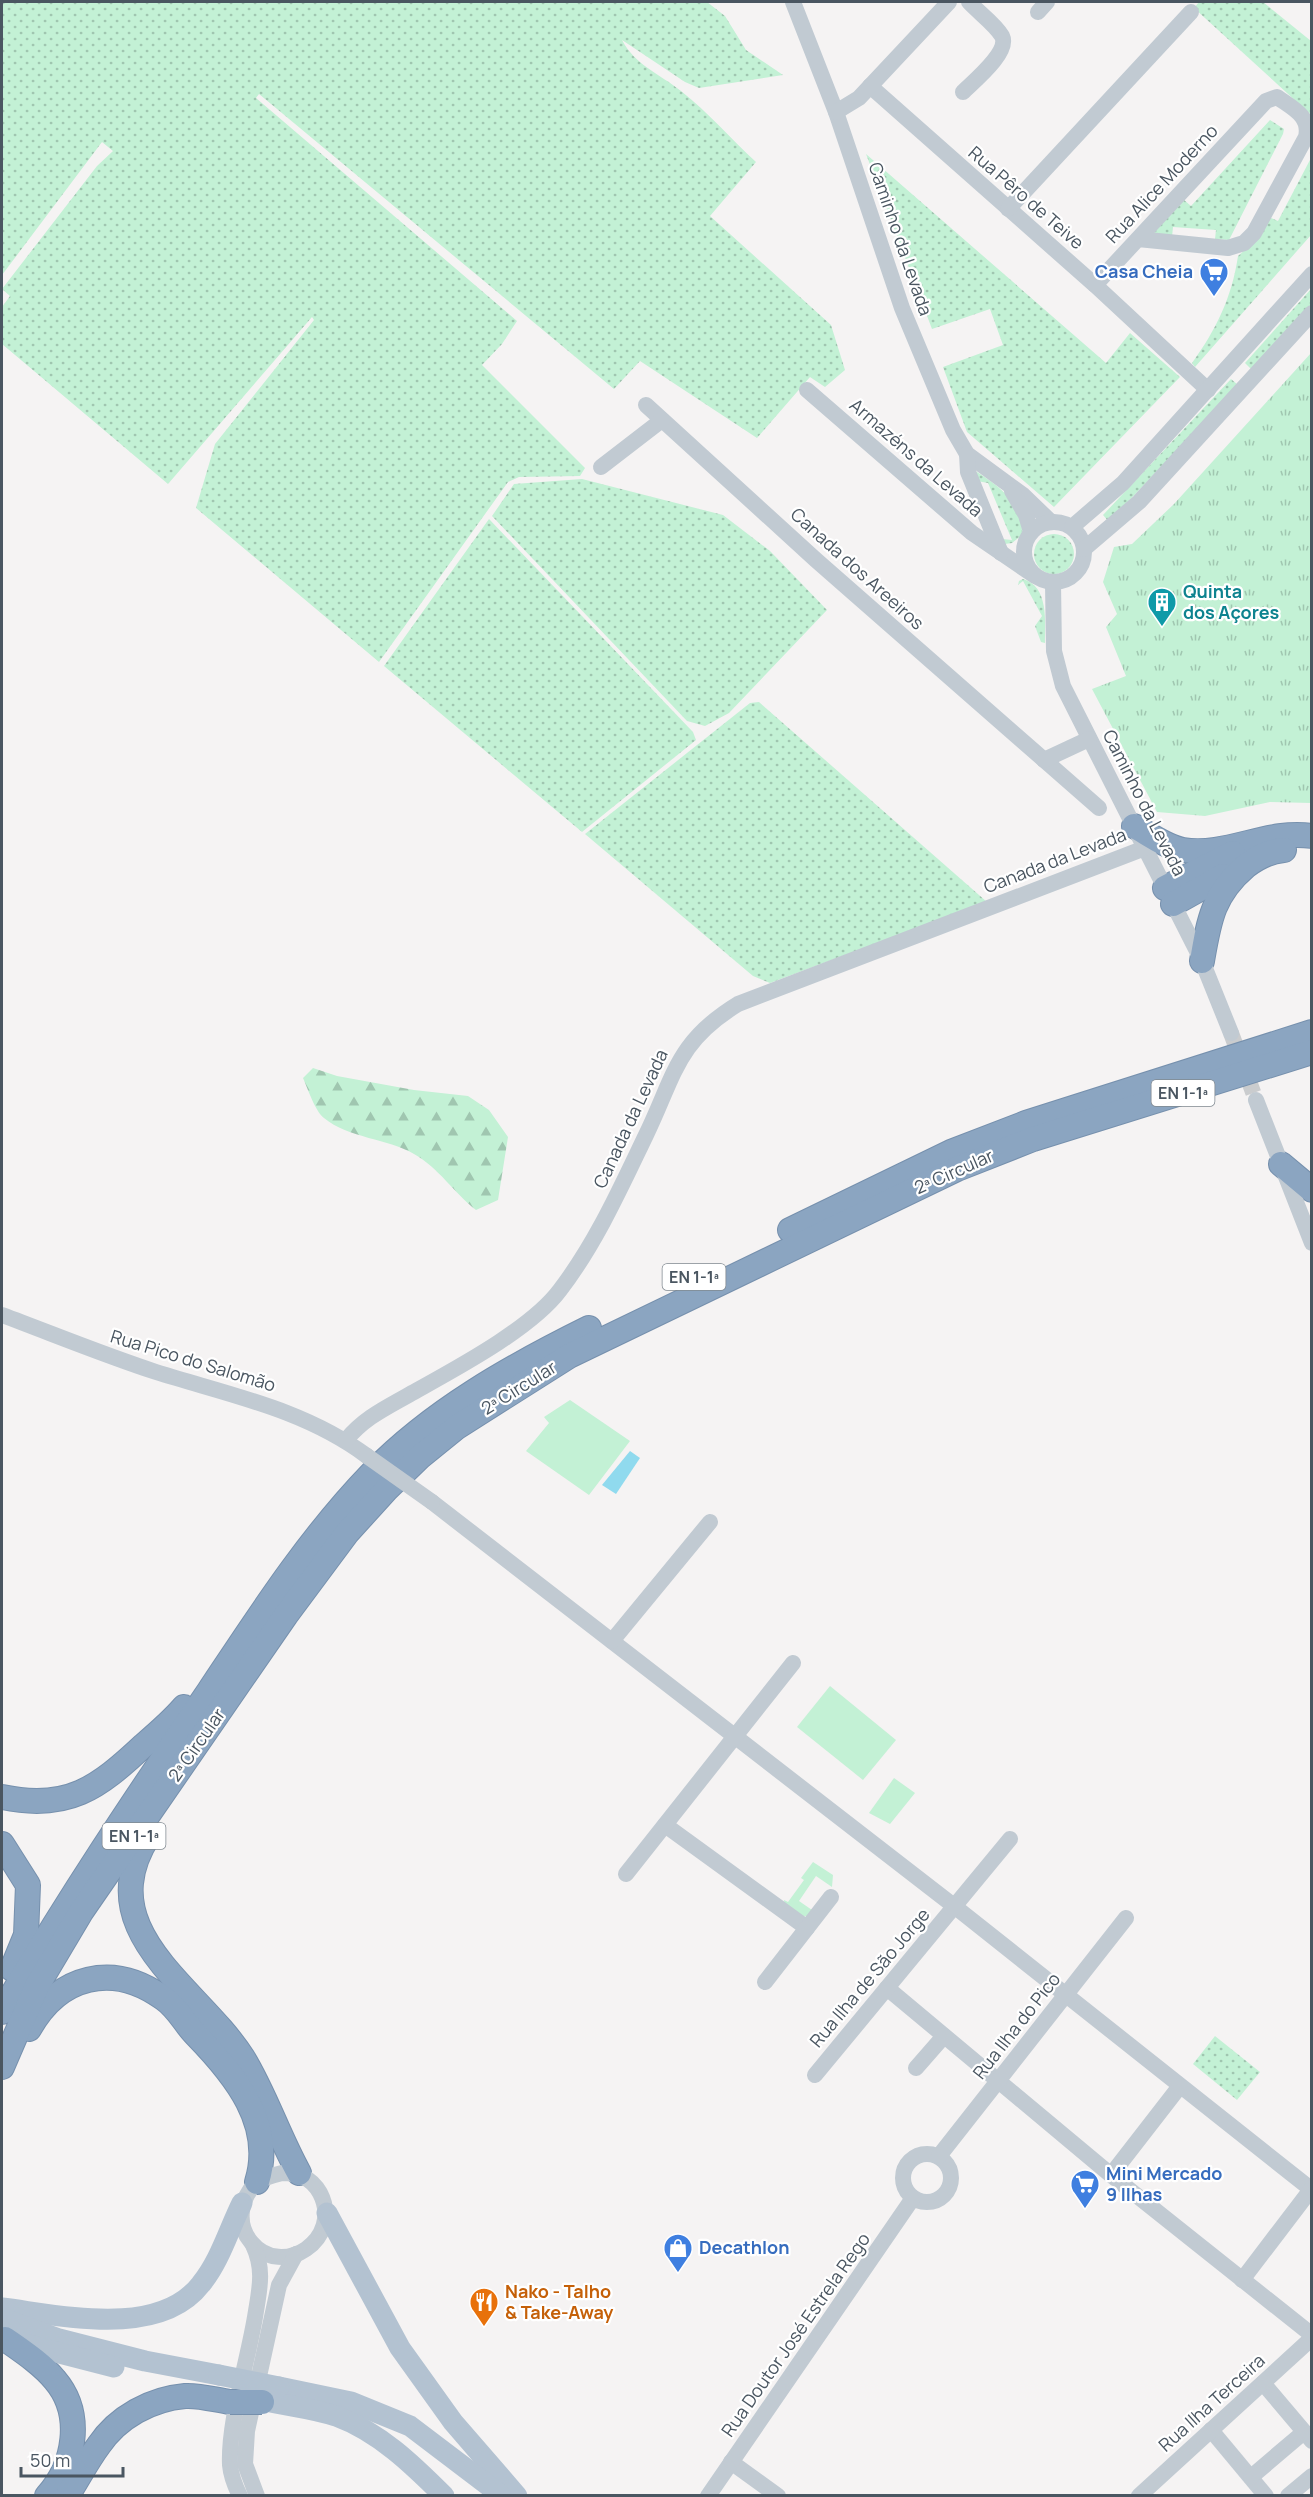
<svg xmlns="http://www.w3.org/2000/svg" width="1313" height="2497" font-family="Manrope,sans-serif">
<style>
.grass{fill:url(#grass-dots)}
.forest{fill:url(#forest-firs)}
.park{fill:url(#park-tufts)}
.garden{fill:#c3f1d5}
.water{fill:#90daee}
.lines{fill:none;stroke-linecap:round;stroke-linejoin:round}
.minor-tunnel{stroke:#caccce;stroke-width:16;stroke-dasharray:16 8;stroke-linecap:butt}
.highway-casing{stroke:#7690ad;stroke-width:26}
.minor{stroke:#c1cad2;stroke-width:16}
.major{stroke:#b3c2d1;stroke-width:21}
.highway{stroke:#8ba5c1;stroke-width:24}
.highway-bridge-casing{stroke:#7690ad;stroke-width:26;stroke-linecap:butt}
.minor-bridge{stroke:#c1cad2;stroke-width:16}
.major-bridge{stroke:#b3c2d1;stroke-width:21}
.highway-bridge{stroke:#8ba5c1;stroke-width:24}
.labels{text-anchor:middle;stroke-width:4.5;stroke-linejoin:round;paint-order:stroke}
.shield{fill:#fff;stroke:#808990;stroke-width:1.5}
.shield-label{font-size:16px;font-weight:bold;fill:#4a5661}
.street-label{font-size:18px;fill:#4a5661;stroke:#fff}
.shop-label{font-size:18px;font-weight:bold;fill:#366cbe;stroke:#fff;text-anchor:start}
.culture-label{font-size:18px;font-weight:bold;fill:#0d838f;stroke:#fff;text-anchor:start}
.food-label{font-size:18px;font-weight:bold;fill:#c56008;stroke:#fff;text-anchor:start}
</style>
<defs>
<pattern id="grass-dots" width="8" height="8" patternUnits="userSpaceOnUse" patternTransform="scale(1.5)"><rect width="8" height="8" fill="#c3f1d5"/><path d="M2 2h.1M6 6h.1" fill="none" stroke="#a0c6b0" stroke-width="1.8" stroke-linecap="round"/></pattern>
<pattern id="forest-firs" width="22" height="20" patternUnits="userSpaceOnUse" patternTransform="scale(1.5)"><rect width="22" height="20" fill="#c3f1d5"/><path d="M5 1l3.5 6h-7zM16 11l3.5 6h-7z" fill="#a0c6b0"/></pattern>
<pattern id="park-tufts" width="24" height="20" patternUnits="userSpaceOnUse" patternTransform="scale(1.5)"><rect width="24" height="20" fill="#c3f1d5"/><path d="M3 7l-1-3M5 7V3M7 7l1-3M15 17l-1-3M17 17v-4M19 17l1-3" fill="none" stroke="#a0c6b0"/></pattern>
</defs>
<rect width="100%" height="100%" fill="#f5f3f3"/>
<g class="grass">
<path d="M2,2H707L725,16L746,50L783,75L699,88L685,82L622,40C635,65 660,74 681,91C708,112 731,139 756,162L710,216L831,325L845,370L825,387L810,377L757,438L640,361L614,389L259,94L256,98L517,321L502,344L482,365L585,468L580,476L519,477L508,482L379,662L196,508L215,444L314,320L312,317L168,484L2,344V307L10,296L2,289L97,166L113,151L102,142L2,275Z"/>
<path d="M1199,2H1263L1311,41V115L1194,8Z"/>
<path d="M1270,120L1284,129L1283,134L1229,240L1215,239L1216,230L1173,227L1172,237L1153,234L1183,199L1191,206Z"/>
<path d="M866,154L1106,363L1130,333L1180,377L1054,507L967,432L943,367L1003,345L990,309L932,329Z"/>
<path d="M1311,158V235L1195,367L1192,363C1216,330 1232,297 1238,256L1255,241L1269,217L1278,221Z"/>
<path d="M1311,289V306L1253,371L1245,363Z"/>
<path d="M1231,379L1238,385L1109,522L1103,515Z"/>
<path d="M972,469C997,484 1024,503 1022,535L1012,543L1005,544L1002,539L1012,540L988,483L977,481Z"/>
<path d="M582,479L723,515L770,551L827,610L729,713L705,726L687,721L492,516L514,484Z"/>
<path d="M489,519L693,732L696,740L582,832L384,666Z"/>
<circle cx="1054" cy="554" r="20"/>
<path d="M1023,579C1049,586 1045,622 1045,643L1041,642L1035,626L1042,616L1023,581L1018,585L1019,581Z"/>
<path d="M759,702L987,902L770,983L753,976L585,834L750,703Z"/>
<path d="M1215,2036L1260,2072L1237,2100L1193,2064Z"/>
</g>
<path class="forest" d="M313,1068L337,1076L414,1090L468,1096L489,1110L508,1137L498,1200L476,1210C454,1193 439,1168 414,1154C389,1139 348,1138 324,1118C315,1111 308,1089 303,1078Z"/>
<path class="park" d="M1311,353V803L1270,802L1205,816L1157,812L1092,689L1126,676L1106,627L1117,614L1103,582L1114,547L1132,544L1174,504Z"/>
<g class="garden">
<path d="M570,1400L630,1441L589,1495L526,1451L549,1423L544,1417Z"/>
<path d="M830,1686L896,1740L863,1780L797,1727Z"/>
<path d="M894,1778L915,1793L890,1824L869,1813Z"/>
<path d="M813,1862L833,1875L832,1887L816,1876L799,1901L812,1910L807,1916L798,1917L785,1908L784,1900L788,1902L804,1880L801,1878Z"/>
</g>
<path class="water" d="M630,1451L640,1458L616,1494L602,1485Z"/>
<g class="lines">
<path class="minor-tunnel" d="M1231,1033L1256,1100"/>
<g class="highway-casing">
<g id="highway">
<path d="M1134,826C1149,834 1166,847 1183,850C1227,857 1268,829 1312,836"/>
<path d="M1165,888L1233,853"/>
<path d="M1173,904L1223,876"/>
<path d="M1202,961C1209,920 1213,894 1246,866C1258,857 1269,851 1284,850"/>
<path d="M1281,1164L1312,1190"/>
<path d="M790,1230L951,1152L1026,1123L1312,1032"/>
<path d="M2,1797C68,1811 98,1788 144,1745C158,1733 172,1721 184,1707"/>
<path d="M149,1835C87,1931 198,1987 243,2058C265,2094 278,2135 299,2173"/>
<path d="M2,1844L28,1885L26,1935L12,1969"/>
<path d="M2,2012C66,1902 137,1796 209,1691C259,1616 309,1538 372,1473C432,1411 512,1366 589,1328"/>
<path d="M29,2029C59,1975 113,1962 163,1998C178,2008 184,2023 196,2035C235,2075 275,2124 257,2182"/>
<path d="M2,2067L37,1986L81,1912L286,1615L347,1533L386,1490L420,1457L457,1427L569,1356L957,1169L1033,1139L1312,1052"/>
<path d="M5,2339C22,2351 42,2364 55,2380C84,2414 75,2465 47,2496"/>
<path d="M67,2496C78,2479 87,2461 99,2445C118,2417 151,2399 185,2396C199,2395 216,2400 230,2402"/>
</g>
</g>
<g class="minor">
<path d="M793,2L836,112L902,308L953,430L967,454L1023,495L1051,522"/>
<path d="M1038,12L1047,2"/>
<path d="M870,86L1095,285L1208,390"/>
<path d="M963,92C974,81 1010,52 1002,36C995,24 978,12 969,2"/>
<path d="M836,112L859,98L949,2"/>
<path d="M1008,209L1191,12"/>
<path d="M1095,285L1266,101L1277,97C1292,108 1311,116 1306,137L1254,233L1244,243L1228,248L1138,239"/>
<path d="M807,390L972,533L1035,576"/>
<path d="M646,405L816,560L1099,808"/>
<path d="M967,454L968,472L1001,553"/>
<path d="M601,467L662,420"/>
<path d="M1012,491L1026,515L1031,532"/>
<circle cx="1054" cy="552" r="30"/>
<path d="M1072,527L1123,483L1312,274"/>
<path d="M1084,549L1139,502L1312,313"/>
<path d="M1053,583L1054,651L1063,686L1202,961L1231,1033"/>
<path d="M1044,760L1089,739"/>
<path d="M1256,1100L1312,1243"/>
<path d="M2,1315C53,1334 104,1355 156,1372C229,1395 304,1409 367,1456"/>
<path d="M346,1440C365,1417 386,1408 412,1393C455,1369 531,1329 560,1290C596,1243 621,1187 646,1135C675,1075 676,1042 738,1004L1145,848"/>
<path d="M432,1502L954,1906L1312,2190"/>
<path d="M612,1641L710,1522"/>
<path d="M665,1825L807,1928"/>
<path d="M626,1874L793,1663"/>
<path d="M765,1982L831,1897"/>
<path d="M887,1988L1111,2175L1312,2335"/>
<path d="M916,2068L944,2036"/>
<path d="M815,2075L1010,1839"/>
<circle cx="927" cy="2178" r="24"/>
<path d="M939,2156L1126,1918"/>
<path d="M282,2173C298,2173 311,2177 320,2193C344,2239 282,2280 251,2242C236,2224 240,2199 256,2183C262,2178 274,2175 282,2173Z"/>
<path d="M1111,2175L1180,2086"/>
<path d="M1242,2280L1312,2188"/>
<path d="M1263,2383L1312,2441"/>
<path d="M1211,2430L1266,2496"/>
<path d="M731,2462L778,2496"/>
<path d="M1251,2477L1304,2432"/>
<path d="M240,2496C235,2486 231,2476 230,2465C228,2421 249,2358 256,2311C260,2287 264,2268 253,2245"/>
<path d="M257,2496L245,2464L247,2431L279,2285L296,2254"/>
<path d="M708,2496L913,2198"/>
<path d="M1139,2496L1312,2338"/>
<path d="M1288,2496L1312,2476"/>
</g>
<g class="major">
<path d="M327,2213L400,2348L453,2422L517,2496"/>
<path d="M2,2308C60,2315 159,2339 201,2284C220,2261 229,2229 242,2203"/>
<path d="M2,2318L59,2339L145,2361L219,2375"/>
<path d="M13,2341L114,2367"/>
<path d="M279,2387L351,2402L410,2426L501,2495"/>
<path d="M262,2400C287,2406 312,2408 336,2416C379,2432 412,2464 444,2496"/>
</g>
<use href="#highway" class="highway"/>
<g class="highway-bridge-casing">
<path id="highway-bridge" d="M230,2402H262"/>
</g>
<path class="minor-bridge" d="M367,1456L432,1502"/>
<path class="major-bridge" d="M219,2375L279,2387"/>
<use href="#highway-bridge" class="highway-bridge"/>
</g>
<defs>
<g id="supermarket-pin" transform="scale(1.5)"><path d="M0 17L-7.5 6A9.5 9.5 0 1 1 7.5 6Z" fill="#3f7fe0" stroke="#fff"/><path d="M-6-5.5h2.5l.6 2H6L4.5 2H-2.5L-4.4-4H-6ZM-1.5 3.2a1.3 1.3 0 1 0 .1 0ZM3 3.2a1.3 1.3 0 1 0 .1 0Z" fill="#fff"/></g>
<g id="building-pin" transform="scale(1.5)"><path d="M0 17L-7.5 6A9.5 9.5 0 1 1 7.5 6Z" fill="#0f9aa8" stroke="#fff"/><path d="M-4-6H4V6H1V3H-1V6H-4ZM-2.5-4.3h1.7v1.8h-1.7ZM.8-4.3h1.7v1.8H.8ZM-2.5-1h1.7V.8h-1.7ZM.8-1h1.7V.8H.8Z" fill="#fff"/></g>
<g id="shop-pin" transform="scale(1.5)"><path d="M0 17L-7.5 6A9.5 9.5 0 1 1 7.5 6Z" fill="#3f7fe0" stroke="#fff"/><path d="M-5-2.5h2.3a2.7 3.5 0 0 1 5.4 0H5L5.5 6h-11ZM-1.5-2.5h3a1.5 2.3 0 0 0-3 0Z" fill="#fff"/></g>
<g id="restaurant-pin" transform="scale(1.5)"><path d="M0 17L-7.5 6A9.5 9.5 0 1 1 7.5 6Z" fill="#e8710a" stroke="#fff"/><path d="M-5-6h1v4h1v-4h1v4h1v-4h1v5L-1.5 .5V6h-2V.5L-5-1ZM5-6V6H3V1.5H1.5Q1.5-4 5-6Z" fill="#fff"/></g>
</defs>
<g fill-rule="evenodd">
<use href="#supermarket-pin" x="1214" y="272"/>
<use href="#building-pin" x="1162" y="602"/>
<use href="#supermarket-pin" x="1085" y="2184"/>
<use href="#shop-pin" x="678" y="2248"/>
<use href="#restaurant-pin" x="484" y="2302"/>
</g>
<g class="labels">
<g class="shield">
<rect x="1151.5" y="1080" width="63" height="26" rx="4.5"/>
<rect x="662.5" y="1264" width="63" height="26" rx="4.5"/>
<rect x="102.5" y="1823" width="63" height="26" rx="4.5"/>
</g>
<g class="shield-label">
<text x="1183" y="1099">EN 1-1ª</text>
<text x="694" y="1283">EN 1-1ª</text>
<text x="134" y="1842">EN 1-1ª</text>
</g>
<g class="street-label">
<text transform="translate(1162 184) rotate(-47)" y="6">Rua Alice Moderno</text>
<text transform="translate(1026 198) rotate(41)" y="6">Rua Pêro de Teive</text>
<text transform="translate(900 239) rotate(71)" y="6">Caminho da Levada</text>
<text transform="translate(916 458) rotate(41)" y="6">Armazéns da Levada</text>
<text transform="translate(857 569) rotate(42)" y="6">Canada dos Areeiros</text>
<text transform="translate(1144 803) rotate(63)" y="6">Caminho da Levada</text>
<text transform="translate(1055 861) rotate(-21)" y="6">Canada da Levada</text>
<text transform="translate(631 1119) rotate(-65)" y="6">Canada da Levada</text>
<text transform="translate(954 1172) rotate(-24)" y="6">2ª Circular</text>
<text transform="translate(193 1361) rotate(17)" y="6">Rua Pico do Salomão</text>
<text transform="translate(519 1388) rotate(-32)" y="6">2ª Circular</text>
<text transform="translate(197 1745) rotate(-55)" y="6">2ª Circular</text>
<text transform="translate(870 1978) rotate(-50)" y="6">Rua Ilha de São Jorge</text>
<text transform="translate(1017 2026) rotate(-52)" y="6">Rua Ilha do Pico</text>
<text transform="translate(796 2335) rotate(-55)" y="6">Rua Doutor José Estrela Rego</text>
<text transform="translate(1212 2403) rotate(-42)" y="6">Rua Ilha Terceira</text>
</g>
<g class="shop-label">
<text x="1193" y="278" text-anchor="end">Casa Cheia</text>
<text x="1106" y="2180">Mini Mercado<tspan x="1106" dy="21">9 Ilhas</tspan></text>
<text x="699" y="2254">Decathlon</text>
</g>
<g class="culture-label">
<text x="1183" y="598">Quinta<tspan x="1183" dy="21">dos Açores</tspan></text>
</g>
<g class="food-label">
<text x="505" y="2298">Nako - Talho<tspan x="505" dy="21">&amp; Take-Away</tspan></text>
</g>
</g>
<rect width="1313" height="2497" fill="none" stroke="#4a5661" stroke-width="6"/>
<path d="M21 2467v9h102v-9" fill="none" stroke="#4a5661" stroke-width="3"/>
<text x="30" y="2467" font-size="18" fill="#4a5661" stroke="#ffffff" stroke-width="4.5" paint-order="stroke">50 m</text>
</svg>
